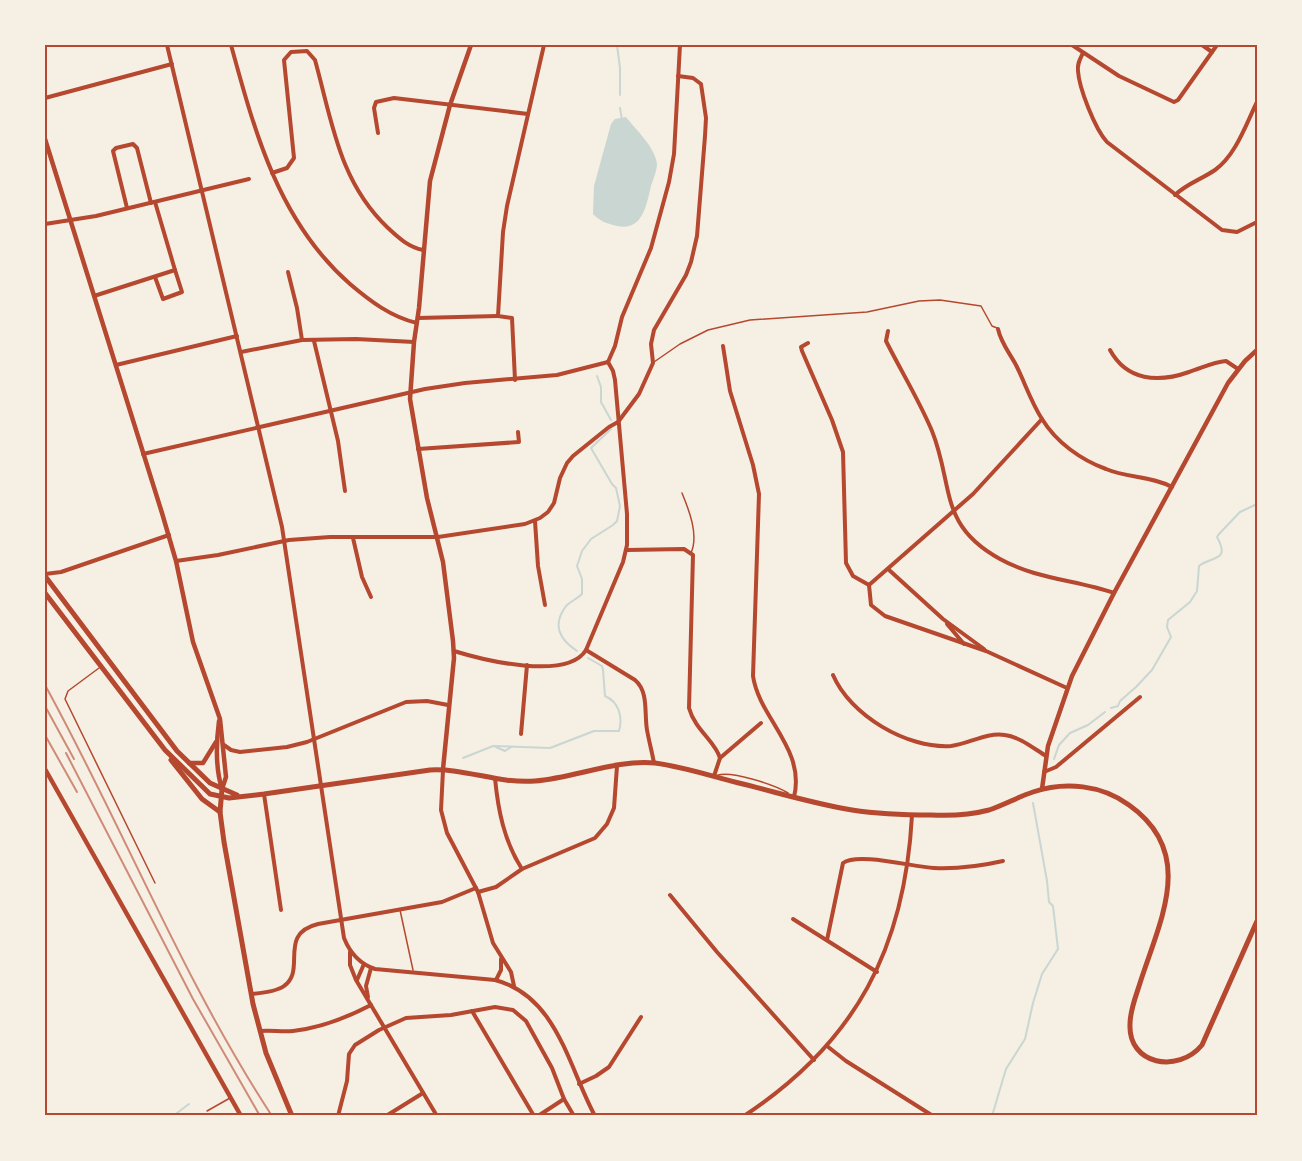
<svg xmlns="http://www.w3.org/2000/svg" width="1302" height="1161" font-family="Jost,sans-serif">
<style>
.water{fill:#c9d6d2}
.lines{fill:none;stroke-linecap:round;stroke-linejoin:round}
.stream{stroke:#c9d6d2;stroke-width:2}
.service{stroke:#b5482f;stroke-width:1.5}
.minor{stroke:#b5482f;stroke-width:4}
.tertiary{stroke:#b5482f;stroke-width:4.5}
.secondary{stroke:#b5482f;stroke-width:5}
.rail{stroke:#cf8b77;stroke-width:2}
.neatline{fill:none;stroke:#b5482f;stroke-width:2}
</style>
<rect width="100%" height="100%" fill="#f6efe4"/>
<path class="water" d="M626,117C636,130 655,147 657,164C657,170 653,180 651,186C646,206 643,231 617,226C606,223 601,222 593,214L594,186L611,124L615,119Z"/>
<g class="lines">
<g class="stream">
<path d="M617,45L620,68V95"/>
<path d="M620,108L622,120"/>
<path d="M597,376L601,387V402L611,420"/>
<path d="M577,651C559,639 552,625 566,606C571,601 577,599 582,594V579L577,566L582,551L591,539L613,525L617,521L620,506L616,488L612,484L591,448L611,429"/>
<path d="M1111,708L1118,706L1120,701L1136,687L1152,670L1171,637L1167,627L1168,620L1190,602L1197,591L1199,566C1211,556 1231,562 1217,537L1219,534L1240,512L1257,504"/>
<path d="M496,747L505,751L511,747"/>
<path d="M463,758L493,746L550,748L594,731H619C623,717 619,702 605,696L603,670L602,666L588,658"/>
<path d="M1054,759L1059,745L1070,733L1088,725L1105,712"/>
<path d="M173,1116L189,1104"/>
<path d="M992,1116L1006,1069L1025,1039L1033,1003L1042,974L1058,949L1053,906L1049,902L1047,881L1033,803"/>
</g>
<g class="service">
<path d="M654,362L680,344L708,330L750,320L867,312L919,301L940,300L981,306L992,326L997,328"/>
<path d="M682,493C689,510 699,535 691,553"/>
<path d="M99,668L68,691L65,699L155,883"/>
<path d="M718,775C733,771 775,785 788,793"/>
<path d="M400,910L413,970"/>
<path d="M207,1111L230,1098"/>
</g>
<g class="minor">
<path d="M167,45L282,527L344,938C350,953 360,964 375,969L495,980C557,996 568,1066 595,1116"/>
<path d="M231,45C255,133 279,222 350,284C370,301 391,317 417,323"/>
<path d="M1072,45L1119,76L1174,102L1178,100L1217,45"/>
<path d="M1202,45L1212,52"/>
<path d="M1083,53C1080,59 1077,64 1078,71C1079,88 1095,129 1107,142L1222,230L1237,232L1257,222"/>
<path d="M45,98L172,64"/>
<path d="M378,133L374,108L376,102L394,98L528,114"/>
<path d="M272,173L287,168L294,158L284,60L291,52L307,51L315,60C332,121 339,182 388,228C399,238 408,247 423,250"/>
<path d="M1175,195C1186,184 1202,179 1215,170C1236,155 1246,124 1257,102"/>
<path d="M127,208L113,151L116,148L133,144L137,148L151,203"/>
<path d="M45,224L96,216L249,179"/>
<path d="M288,272L297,308L302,340"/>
<path d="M155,277L163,299L182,292L175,270"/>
<path d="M94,296L175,270L155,202"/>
<path d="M418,318L498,316"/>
<path d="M998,329C1001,343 1009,352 1016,365C1025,383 1031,402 1042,419C1056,442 1081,460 1106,469C1127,478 1152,476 1172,487"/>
<path d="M888,331L886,341C901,371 919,400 932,431C954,486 938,525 1000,559C1036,579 1076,580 1114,593"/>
<path d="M314,341L338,441L345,491"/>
<path d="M808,343L801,347L802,351L832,420L843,452L846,563L853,576L869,585"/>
<path d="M723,346L730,391L753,465L759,494L753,676C759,718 806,749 794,797"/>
<path d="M1110,350C1127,381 1158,383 1189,372C1202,368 1213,362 1226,361L1238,369"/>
<path d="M241,352L302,340L356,339L414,342"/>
<path d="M608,362L615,346L622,317L651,248L669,182L674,154L680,45"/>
<path d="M116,365L237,336"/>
<path d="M515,380L512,318L498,316L503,232L507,206L544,45"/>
<path d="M418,449L519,442L518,432"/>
<path d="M143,454L425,389L465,383L557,375L608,362"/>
<path d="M535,521L538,566L545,605"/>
<path d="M353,538L362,577L371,597"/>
<path d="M627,550L684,549L693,555L689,708C695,730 715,741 720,758"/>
<path d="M176,561L218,555L289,540L330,537H438L525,524L540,518L548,512L554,503L560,478L567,463L573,456L609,427L618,422L639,394L653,363L651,344L654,330L686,275L691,262L697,236L705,136L706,118L701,84L693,78L678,76"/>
<path d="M888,569L943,619L984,649"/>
<path d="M45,574L61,572L169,535"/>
<path d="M869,585L973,494L1042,419"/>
<path d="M869,585L871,605L885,616L986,651L1067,688"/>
<path d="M947,624L964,644"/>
<path d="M586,650L635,680C649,692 644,713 647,730C649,741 652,752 654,763"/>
<path d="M454,651C483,660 567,681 586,650L623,562L627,545V514L615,380L613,371L608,362"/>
<path d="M833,675C850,715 907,749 951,746C969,744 986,732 1005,735C1020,737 1033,748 1046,756"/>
<path d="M521,734L527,665"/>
<path d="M224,745L231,750L240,752L287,747L307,742L406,702L427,701L448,705"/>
<path d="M443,770L441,810L447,833L478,892L493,943L511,972L514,986"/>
<path d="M1044,772L1056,767L1140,697"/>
<path d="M714,776L720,758L761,723"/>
<path d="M495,778C498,810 504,841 522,869"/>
<path d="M264,794L281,910"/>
<path d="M478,892L496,887L522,869L595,838L607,824L614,808L617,766"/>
<path d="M670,895L717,952L814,1060"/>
<path d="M793,919L877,972"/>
<path d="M827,940L843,863C858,852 913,867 934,868C957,869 981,866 1003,861"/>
<path d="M350,952V965L356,980L437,1116"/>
<path d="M357,980L364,964"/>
<path d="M496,980L501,970V959"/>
<path d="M251,994C261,993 276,992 284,986C307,970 277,934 318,924L442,902L476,888"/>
<path d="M368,997L366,986L371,968"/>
<path d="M472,1011L534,1116"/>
<path d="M260,1031C271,1030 282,1032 293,1031C320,1028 348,1017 371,1005"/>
<path d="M827,1046L846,1061L933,1116"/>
<path d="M579,1084L596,1076L609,1067L641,1017"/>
<path d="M338,1116L347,1081L349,1054L355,1045L379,1030L406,1018L451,1015L495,1007L513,1010L526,1021L552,1068L564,1099L574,1116"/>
<path d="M386,1116L423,1093"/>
<path d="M538,1116L564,1099"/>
<path d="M744,1116C856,1042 905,948 912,815"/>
</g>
<g class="tertiary">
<path d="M45,139L162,513L176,561L193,642L220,719L226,777L222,789"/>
<path d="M219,721C216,744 215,767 222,789"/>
<path d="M189,763H203L216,742"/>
<path d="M45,769L241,1116"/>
<path d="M443,769L454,658L453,641L443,562L427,498L410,399L414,342L419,308L430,181L450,105L471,45"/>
<path d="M1042,789L1048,746L1072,676L1114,593L1228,383L1245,361L1257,350"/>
</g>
<g class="secondary">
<path d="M45,576L177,751L210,783L237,795"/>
<path d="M45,593L165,750L210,794L229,798L264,794L430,770C465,768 499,784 535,781C574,778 617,759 655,763C685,767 714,777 743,784C779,793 815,804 852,810C878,814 904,815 931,815C950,816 970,815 989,810C1004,805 1018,797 1033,792C1065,781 1102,785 1129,805C1197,853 1160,920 1140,983C1136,996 1130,1010 1130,1024C1128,1065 1178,1074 1202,1045L1257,921"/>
<path d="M171,760L202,799L220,812"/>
<path d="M222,789L220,812L224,842L253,1004L266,1053L292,1116"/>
</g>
<g class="rail">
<path d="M45,685C123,827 183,980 272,1116"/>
<path d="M45,706L74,759"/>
<path d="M45,735L77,792"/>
<path d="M66,753L193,999L260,1116"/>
</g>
</g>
<rect width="1302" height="1161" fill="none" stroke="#f6efe4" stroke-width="93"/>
<rect x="46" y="46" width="1210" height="1068" class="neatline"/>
</svg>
